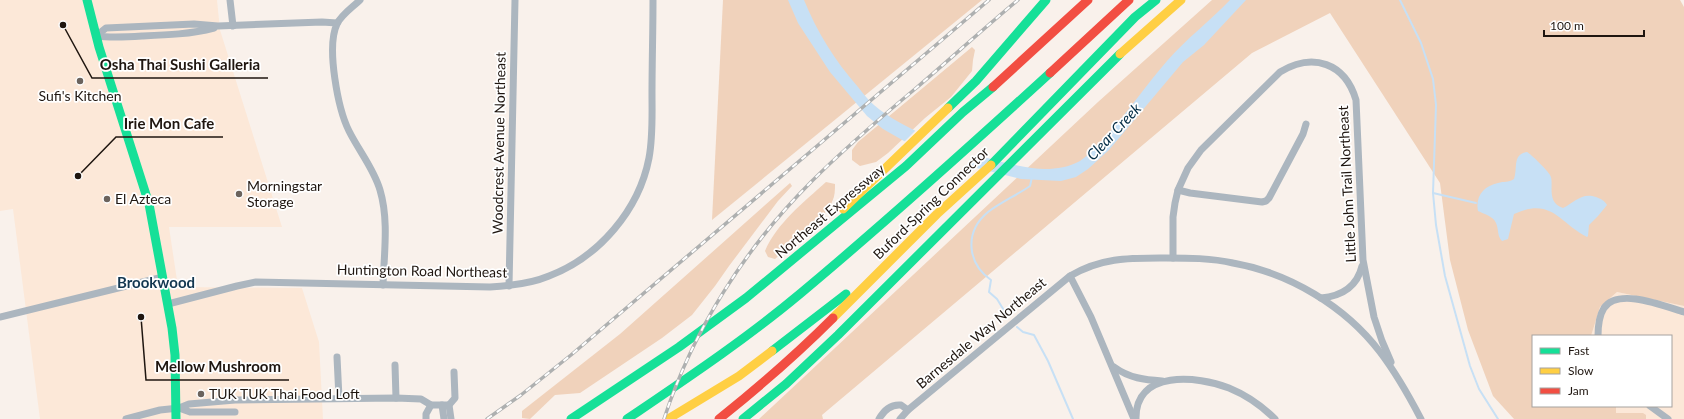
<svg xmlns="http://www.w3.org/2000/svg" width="1684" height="419" font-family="Lato,sans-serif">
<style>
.built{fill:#fce8d8}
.green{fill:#f0d2bb}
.water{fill:#c7e0f5}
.pier{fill:#f9f1eb}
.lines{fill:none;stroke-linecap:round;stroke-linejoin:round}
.stream{stroke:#c7e0f5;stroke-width:2}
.street{stroke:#acb6bf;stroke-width:7}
.fast{stroke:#16e098;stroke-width:9}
.slow{stroke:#ffcf43;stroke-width:9}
.jam{stroke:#f24e42;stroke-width:9}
.rail-casing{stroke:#aeb0b0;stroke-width:3.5}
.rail{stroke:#fff;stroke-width:2;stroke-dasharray:6;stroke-linecap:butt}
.poi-dot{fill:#6b635d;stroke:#fff;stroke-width:1.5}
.labels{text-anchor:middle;stroke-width:3.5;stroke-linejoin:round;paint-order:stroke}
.poi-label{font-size:14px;fill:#1f1610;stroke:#fff;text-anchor:start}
.street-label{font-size:14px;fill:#1f1610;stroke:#fff}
.water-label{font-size:15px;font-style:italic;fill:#022c45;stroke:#fff}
.neighbourhood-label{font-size:15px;font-weight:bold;fill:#133750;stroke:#fff}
.leader{fill:none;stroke:#1f1610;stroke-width:1.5}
.callout-dot{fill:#1f1610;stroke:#fff;stroke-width:1.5}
.callout-label{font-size:15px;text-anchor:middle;font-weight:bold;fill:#1f1610;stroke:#fff;stroke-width:3.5;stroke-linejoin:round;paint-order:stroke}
</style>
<rect width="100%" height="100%" fill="#f9f1eb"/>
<g class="built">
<path d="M0,0H217L220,30L282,227H169L178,287L302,288L319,342L323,419H40L13,209L0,211Z"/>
<path d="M1617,292L1684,306V419H1616V406H1671V336H1591L1600,307Z"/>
</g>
<g class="green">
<path d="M723,0H982L712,220Z"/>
<path d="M1212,0H1680L1684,7V306L1617,292L1600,307L1591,336H1533V406H1616V413H1643L1646,415V419H1514L1493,396L1468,330L1450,260L1440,183L1330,13L1252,53L822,415L823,419H759L1098,102Z"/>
<path d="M972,47L975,50L973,60L972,71L951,97L925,118L888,153L876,162L860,166L852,160V150L858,142Z"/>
<path d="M826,182L835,184C835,190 835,196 832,202C826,217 788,247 775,259L768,257L765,251C777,223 804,202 826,182Z"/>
<path d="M790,183L792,186L778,201L729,266L715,286L692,315L662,338L580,393L555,395L530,419L522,418V411L620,334Z"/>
</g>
<g class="water">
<path d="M788,0H804C817,32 835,61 858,87C863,93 868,100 874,105C906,134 1002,168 1045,169C1057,169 1069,167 1080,161C1092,153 1101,142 1110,132C1130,109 1147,84 1167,61C1186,39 1210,21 1230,0H1246L1204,45L1183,62L1109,150L1088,169L1076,177L1061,181L1021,179L957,163L904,141L883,129L867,116L830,72L798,23Z"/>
<path d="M1527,152C1531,154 1548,171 1550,175C1555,183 1545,202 1563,208C1575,202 1582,192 1596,197C1601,199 1604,200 1607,205L1598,216L1589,225L1588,236L1587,237C1558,222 1552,197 1514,214L1508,239L1502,241C1497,236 1499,230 1496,223C1493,216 1484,214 1478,211C1475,196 1484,186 1498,183C1504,181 1508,183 1514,179C1518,168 1512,154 1527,152Z"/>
</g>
<path class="pier" d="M917,129L930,135L980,153L965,167L903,143Z"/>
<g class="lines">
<g class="stream">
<path d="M1400,0L1421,43L1433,79L1436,105L1433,193L1436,225L1445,276L1470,366L1479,389L1498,419"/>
<path d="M1433,193L1476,203"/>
<path d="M1005,312L997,299L989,292L991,280C967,263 964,232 988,212C1001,202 1017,195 1030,186L1032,177"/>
<path d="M1017,327L1023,332L1034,335L1048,361L1073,419"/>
</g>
<g class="street">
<path d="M230,0L233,26"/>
<path d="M360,0C353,7 341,15 337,24C326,47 338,109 349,131C359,151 374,169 380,190C389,220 384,254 383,285"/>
<path d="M96,36L106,28L194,24L218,26L322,22L337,23"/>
<path d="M96,36C112,38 127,37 143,36C167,35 191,34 214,28"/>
<path d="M1178,190L1190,193L1262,202L1266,201L1269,198L1303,134L1306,124"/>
<path d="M1173,258V217L1175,203L1178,190L1188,168L1201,150L1280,72C1313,52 1345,63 1356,100L1363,260L1374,317L1382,341L1391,362"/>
<path d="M1070,276L1091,317L1134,419"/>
<path d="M509,286L515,0"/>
<path d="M1321,298C1342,296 1357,287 1362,266"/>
<path d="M168,304L237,286L256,282L490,287C510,286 530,284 549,276C599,257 639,210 649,158C653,137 652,115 652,94C652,63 653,31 653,0"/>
<path d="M0,317L163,277"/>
<path d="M1598,336C1598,327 1599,316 1604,308C1618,287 1664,306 1684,312"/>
<path d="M337,357L339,398"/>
<path d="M395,365L396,398"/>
<path d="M1114,367C1129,378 1145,380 1162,381"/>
<path d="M442,405L444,419"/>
<path d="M449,405L455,398L454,372"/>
<path d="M1650,406L1668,419"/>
<path d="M179,408L190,412H235"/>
<path d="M126,419L160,410L179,408L189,404L235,400L396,398L421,399L431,405H449L451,419"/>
<path d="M426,419V414L431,405"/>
<path d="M879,419C884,410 891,404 901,405L908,410"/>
<path d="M900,419L908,410L1070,276C1102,257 1130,258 1166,258C1188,258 1211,258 1233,263C1289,273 1345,306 1380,352C1396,373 1409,396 1421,419"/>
<path d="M1136,419C1135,369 1198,376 1229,388C1246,395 1262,406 1275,419"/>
</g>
<g class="fast">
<path d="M87,0L99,47L149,204L172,328L175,355L176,419"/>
<path d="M948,108L976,81L1046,0"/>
<path d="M991,165L1135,17L1156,0"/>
<path d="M772,351L846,294"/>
<path d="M571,419L679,347L746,298L906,166L963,112L993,87"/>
<path d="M627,419C686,379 746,339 801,293C886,222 968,148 1050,73"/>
<path d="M743,419L786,384L838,335L1120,54"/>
</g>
<g class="slow">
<path d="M1120,54L1181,0"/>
<path d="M843,209L948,108"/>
<path d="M833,318L937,214L991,165"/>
<path d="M668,419L739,376L772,351"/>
</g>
<g class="jam">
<path d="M1050,73L1129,0"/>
<path d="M993,87L1088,0"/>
<path d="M719,419C759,387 797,354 833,318"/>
</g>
<g class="rail-casing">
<g id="rail">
<path d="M487,419L521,395L571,355L989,0"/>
<path d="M664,419C693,330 745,248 811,182C844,149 879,119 915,89C949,60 983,29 1018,0"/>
</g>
</g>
<use href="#rail" class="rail"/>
</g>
<g class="poi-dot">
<circle cx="80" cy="81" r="4"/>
<circle cx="239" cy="194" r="4"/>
<circle cx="107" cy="199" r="4"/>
<circle cx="201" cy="394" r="4"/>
</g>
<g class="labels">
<g class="poi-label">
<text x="80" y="101" text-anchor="middle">Sufi's Kitchen</text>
<text x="247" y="191">Morningstar<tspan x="247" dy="16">Storage</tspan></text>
<text x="115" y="204">El Azteca</text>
<text x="209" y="399">TUK TUK Thai Food Loft</text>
</g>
<g class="street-label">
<text transform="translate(499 143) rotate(-89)" y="5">Woodcrest Avenue Northeast</text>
<text transform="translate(1347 184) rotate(-93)" y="5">Little John Trail Northeast</text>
<text transform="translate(931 203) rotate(-44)" y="5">Buford-Spring Connector</text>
<text transform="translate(830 211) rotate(-40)" y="5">Northeast Expressway</text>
<text transform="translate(422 271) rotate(1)" y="5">Huntington Road Northeast</text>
<text transform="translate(981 333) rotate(-40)" y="5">Barnesdale Way Northeast</text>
</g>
<g class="water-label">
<text transform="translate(1114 132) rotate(-47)" y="5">Clear Creek</text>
</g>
<g class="neighbourhood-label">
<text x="156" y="288">Brookwood</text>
</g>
</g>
<path class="leader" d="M63 25L92 78H268M78 176L116 137H223M141 317L146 380H289"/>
<g class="callout-dot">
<circle cx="63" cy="25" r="4"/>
<circle cx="78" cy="176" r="4"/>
<circle cx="141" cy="317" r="4"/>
</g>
<g class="callout-label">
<text x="180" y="70">Osha Thai Sushi Galleria</text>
<text x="169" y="129">Irie Mon Cafe</text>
<text x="218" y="372">Mellow Mushroom</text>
</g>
<rect x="1532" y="335" width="140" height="72" fill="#ffffff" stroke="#a5a29f"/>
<rect x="1540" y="348" width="20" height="6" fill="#16e098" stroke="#a5a29f"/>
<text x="1568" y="355" font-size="12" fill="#1f1610">Fast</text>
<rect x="1540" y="368" width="20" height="6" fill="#ffcf43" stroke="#a5a29f"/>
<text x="1568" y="375" font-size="12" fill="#1f1610">Slow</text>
<rect x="1540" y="388" width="20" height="6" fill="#f24e42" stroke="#a5a29f"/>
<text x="1568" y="395" font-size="12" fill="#1f1610">Jam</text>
<path d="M1544 30v6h100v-6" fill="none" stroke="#1f1610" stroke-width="2"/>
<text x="1550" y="30" font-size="12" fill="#1f1610" stroke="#ffffff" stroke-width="3" paint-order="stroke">100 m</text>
</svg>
